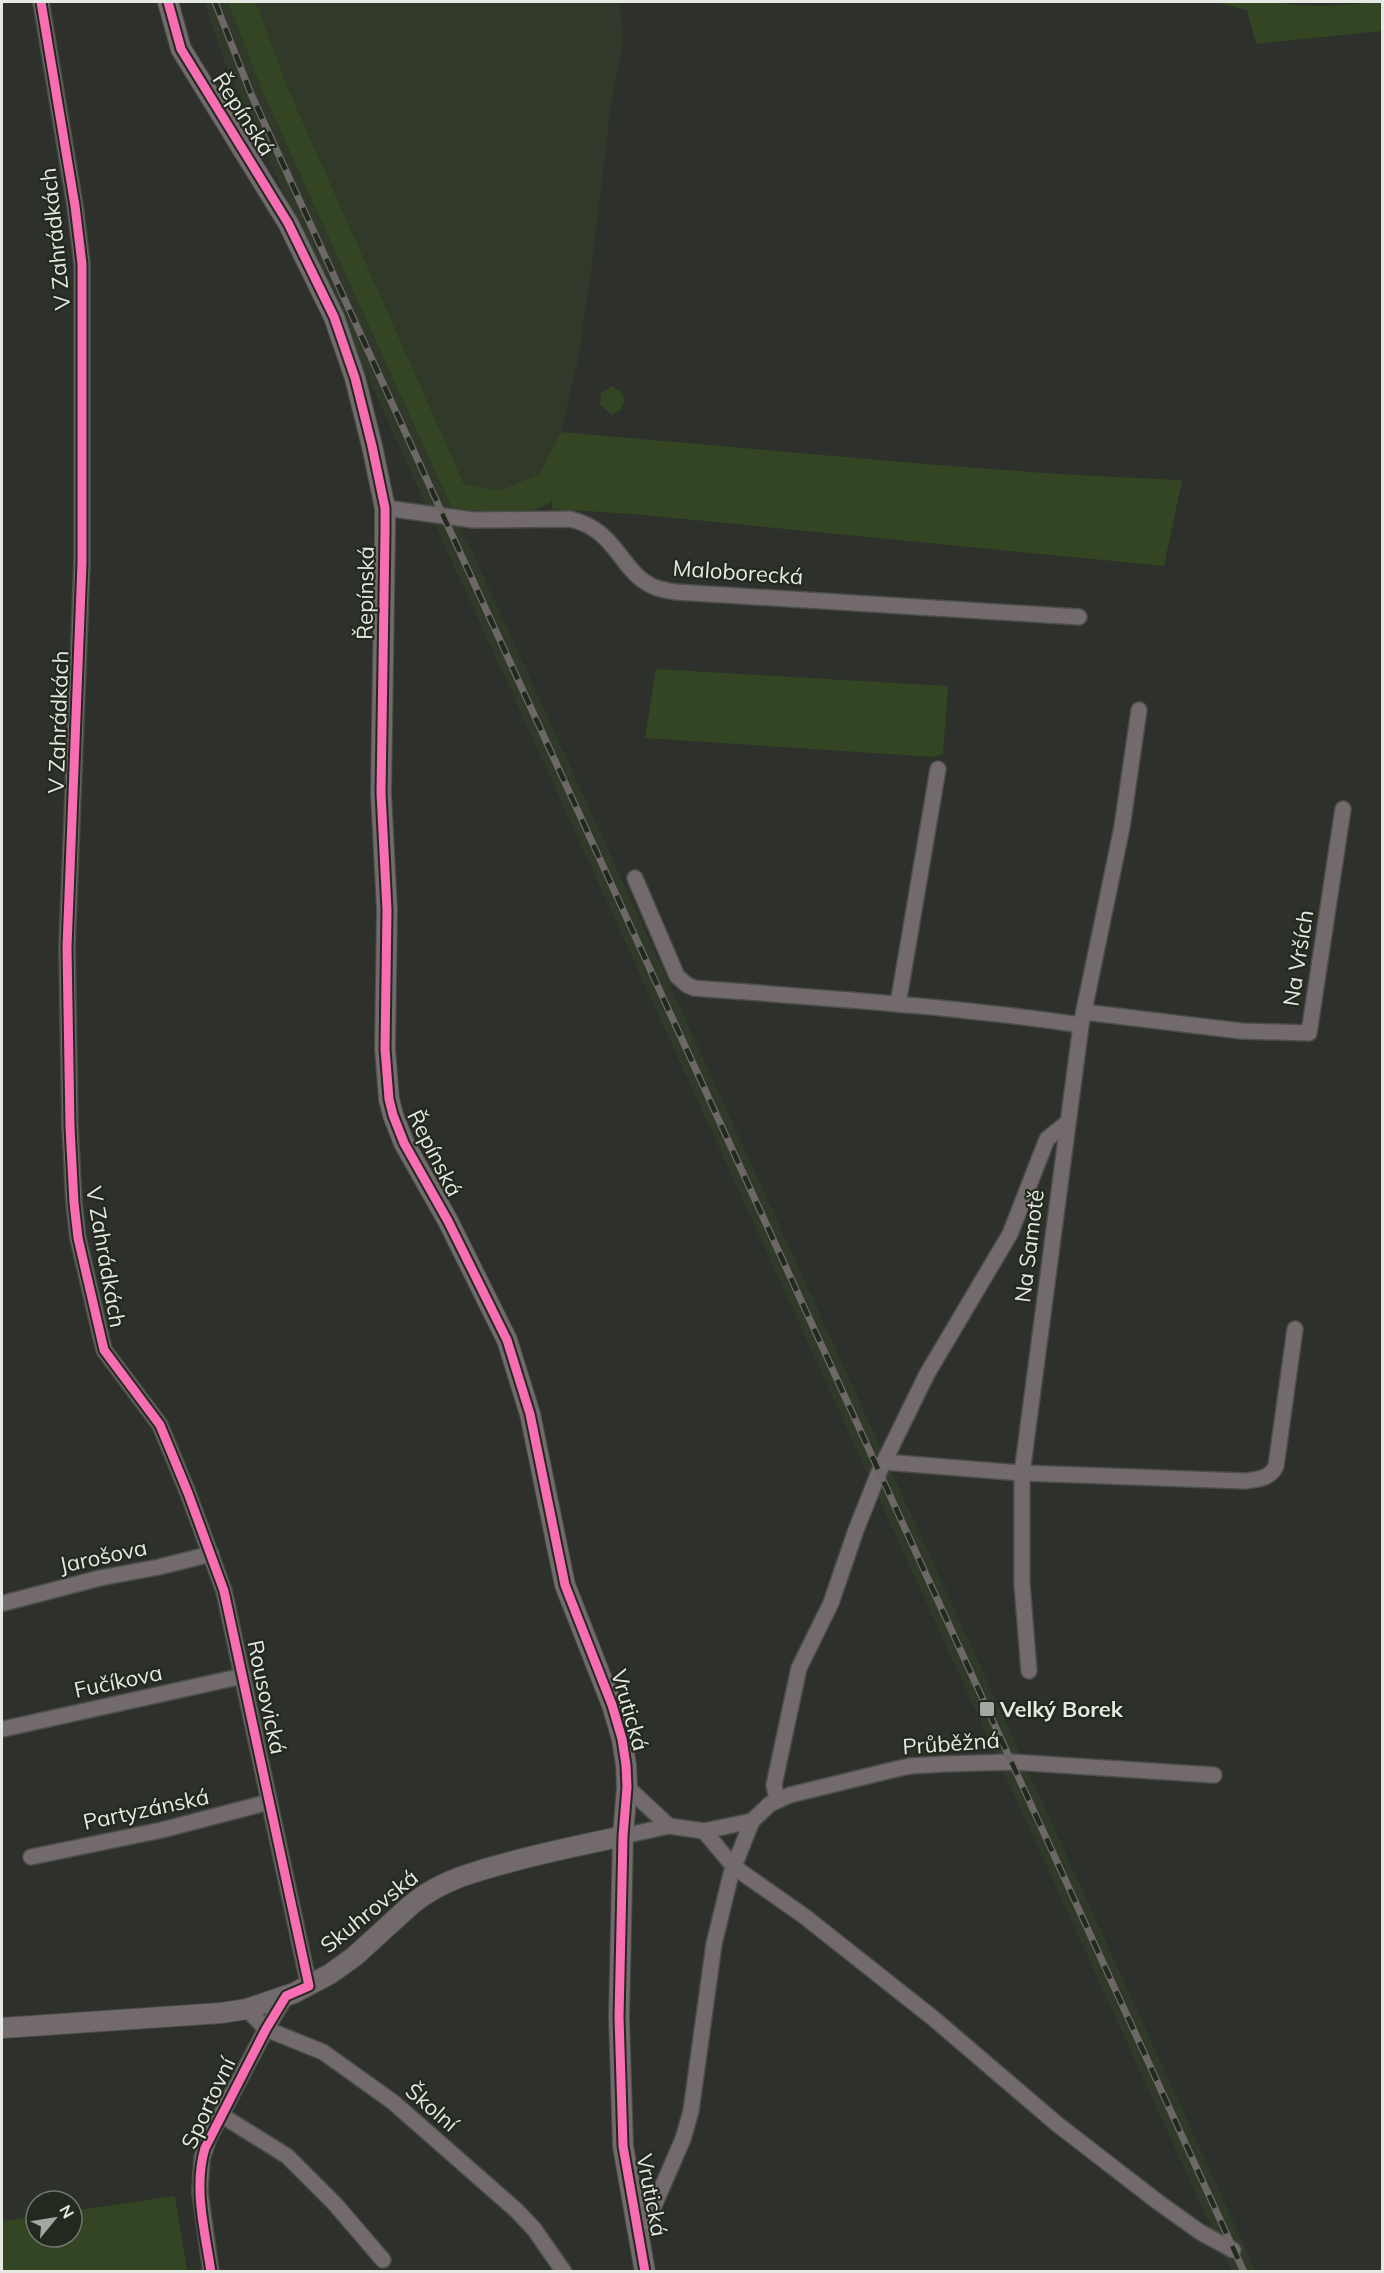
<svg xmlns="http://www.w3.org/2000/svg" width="1384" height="2273" font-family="Mulish,sans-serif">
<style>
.built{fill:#313a2a}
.green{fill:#334523}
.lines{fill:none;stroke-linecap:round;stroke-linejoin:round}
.minor-casing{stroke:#4a4d49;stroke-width:18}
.tertiary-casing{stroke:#4a4d49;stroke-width:22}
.minor{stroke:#726a6c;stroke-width:15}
.tertiary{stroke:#726a6c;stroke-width:20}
.rail-casing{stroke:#6b6867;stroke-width:7}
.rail{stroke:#23291e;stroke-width:4.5;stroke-dasharray:14;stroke-linecap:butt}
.cycleway-casing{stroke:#23291e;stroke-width:13}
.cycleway{stroke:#f96db3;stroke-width:9}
.poi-dot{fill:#a5a8a2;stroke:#23291e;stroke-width:2}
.labels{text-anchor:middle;stroke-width:4.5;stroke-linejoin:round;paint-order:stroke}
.street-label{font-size:22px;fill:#e5e9e2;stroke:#23291e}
.poi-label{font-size:22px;font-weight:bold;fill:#e5e9e2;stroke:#23291e;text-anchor:start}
</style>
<rect width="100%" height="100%" fill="#2d302b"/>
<g class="built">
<path d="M204,2H228L262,90L1256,2271H1231L241,99L224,60Z"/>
<path d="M256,2H620L623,42L611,104L592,265L578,360L561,432L540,475L498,491L464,484L287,86Z"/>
</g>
<g class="green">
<path d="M228,2H256L287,86L464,484L498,491L539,475L561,432L914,463L1057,474L1180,480L1182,481L1164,566L633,514L552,509V500C538,518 474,511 452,508L262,90Z"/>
<path d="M1198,2H1276L1296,5L1325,6L1382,2V31L1256,44L1247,10L1219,3Z"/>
<path d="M611,386L620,391L625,400L620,410L612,415L600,405L601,393Z"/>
<path d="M656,669L948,686L943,754L934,757L645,738Z"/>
<path d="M175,2196L187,2271H2V2221L36,2216V2237H72V2211Z"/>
</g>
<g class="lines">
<g class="minor-casing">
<g id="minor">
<path d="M41,2L75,206L82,264V563L67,947L70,1127L74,1203L78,1238L104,1350L160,1425L188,1493L224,1591L309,1986"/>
<path d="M385,508L474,520L570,519C619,530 620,575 657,588C663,590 670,591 676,592L1079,617"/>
<path d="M635,878L677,976L687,985L694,988C823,998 953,1006 1081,1025"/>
<path d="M898,1004L938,769"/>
<path d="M1084,1012L1241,1031L1309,1033L1343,809"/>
<path d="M884,1462L1022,1473L1245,1481C1258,1479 1270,1479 1276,1466L1295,1329"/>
<path d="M4,1603L100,1578L159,1567L211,1554"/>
<path d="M1029,1671L1022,1584V1473L1081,1025L1122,827L1139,710"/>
<path d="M3,1729L243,1676"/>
<path d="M627,1787L669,1826"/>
<path d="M777,1799L774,1785L799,1668L831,1603L856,1530L879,1472L927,1374L1010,1234L1047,1139L1068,1122"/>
<path d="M704,1831L752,1821"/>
<path d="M623,1836L669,1826L704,1831L734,1867L804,1916L933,2018L1057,2124L1158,2202L1200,2232L1233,2250"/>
<path d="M31,1857L162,1830L269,1802"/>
<path d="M247,2009L266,2029L323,2052L393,2102L517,2211L534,2229L564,2272"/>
<path d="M221,2115L287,2156L335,2204L383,2260"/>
<path d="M640,2238L683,2139L691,2111L714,1944L731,1874L752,1821L770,1804L790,1795L888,1771L910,1766L945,1764L1011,1762L1214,1775"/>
<path d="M211,2272L200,2192L202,2158L209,2138L266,2029L286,1996"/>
</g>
</g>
<g class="tertiary-casing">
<g id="tertiary">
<path d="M168,2L181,49L288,223L334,317L355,378L372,446L385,508V532L381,793L387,910L385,1049L389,1099L393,1115L404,1143L448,1221L507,1340L530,1414L565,1585L612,1705L622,1739L626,1765L627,1787L623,1836L619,2017L623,2146L645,2272"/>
<path d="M2,2028L221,2013L247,2009L294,1993L330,1974L355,1956L412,1904C443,1879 477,1871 514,1861C550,1851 587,1844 623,1836"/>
</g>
</g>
<use href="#minor" class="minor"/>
<use href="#tertiary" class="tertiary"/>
<g class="rail-casing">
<path id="rail" d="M215,2L251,94L1244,2272"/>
</g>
<use href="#rail" class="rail"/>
<g class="cycleway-casing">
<g id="cycleway">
<path d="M41,2L75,206L82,264V563L67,947L70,1127L74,1203L78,1238L104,1350L160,1425L188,1493L224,1591L309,1986L286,1996L266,2029L205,2148C193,2188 205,2231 211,2272"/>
<path d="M168,2L181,49L288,223L334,317L355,378L372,446L385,508V532L381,793L387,910L385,1049L389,1099L393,1115L404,1143L448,1221L507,1340L530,1414L565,1585L612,1705L622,1739L626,1765L627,1787L623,1836L619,2017L623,2146L645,2272"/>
</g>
</g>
<use href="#cycleway" class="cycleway"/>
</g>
<rect class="poi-dot" x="979" y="1701" width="16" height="16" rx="3"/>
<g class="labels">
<g class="street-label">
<text transform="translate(244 114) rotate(57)" y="8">Řepínská</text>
<text transform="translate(55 239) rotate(-96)" y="8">V Zahrádkách</text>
<text transform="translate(738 572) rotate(4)" y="8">Maloborecká</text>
<text transform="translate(365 593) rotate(-89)" y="8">Řepínská</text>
<text transform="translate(58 722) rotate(-88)" y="8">V Zahrádkách</text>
<text transform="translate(1298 958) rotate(-81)" y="8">Na Vrších</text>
<text transform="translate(435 1153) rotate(63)" y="8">Řepínská</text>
<text transform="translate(1029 1246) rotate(-83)" y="8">Na Samotě</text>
<text transform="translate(106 1257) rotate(80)" y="8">V Zahrádkách</text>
<text transform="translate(103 1556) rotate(-12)" y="8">Jarošova</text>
<text transform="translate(118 1681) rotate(-12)" y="8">Fučíkova</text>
<text transform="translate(267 1697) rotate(78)" y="8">Rousovická</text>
<text transform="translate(630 1710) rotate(74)" y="8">Vrutická</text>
<text transform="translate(951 1743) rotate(-4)" y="8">Průběžná</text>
<text transform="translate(146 1809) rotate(-12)" y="8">Partyzánská</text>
<text transform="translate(369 1911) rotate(-39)" y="8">Skuhrovská</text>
<text transform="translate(208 2103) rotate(-65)" y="8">Sportovní</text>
<text transform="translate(432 2107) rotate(41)" y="8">Školní</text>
<text transform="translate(652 2195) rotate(79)" y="8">Vrutická</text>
</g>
<g class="poi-label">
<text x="1000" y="1717">Velký Borek</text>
</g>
</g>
<rect width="1384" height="2273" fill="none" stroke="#e5e9e2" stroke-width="6"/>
<g transform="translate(54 2219) rotate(60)"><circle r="28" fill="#23291e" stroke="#71766c" stroke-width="1.5"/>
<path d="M0-4.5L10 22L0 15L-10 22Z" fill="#a5a8a2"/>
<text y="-9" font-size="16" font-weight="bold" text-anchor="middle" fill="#e5e9e2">N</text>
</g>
</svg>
